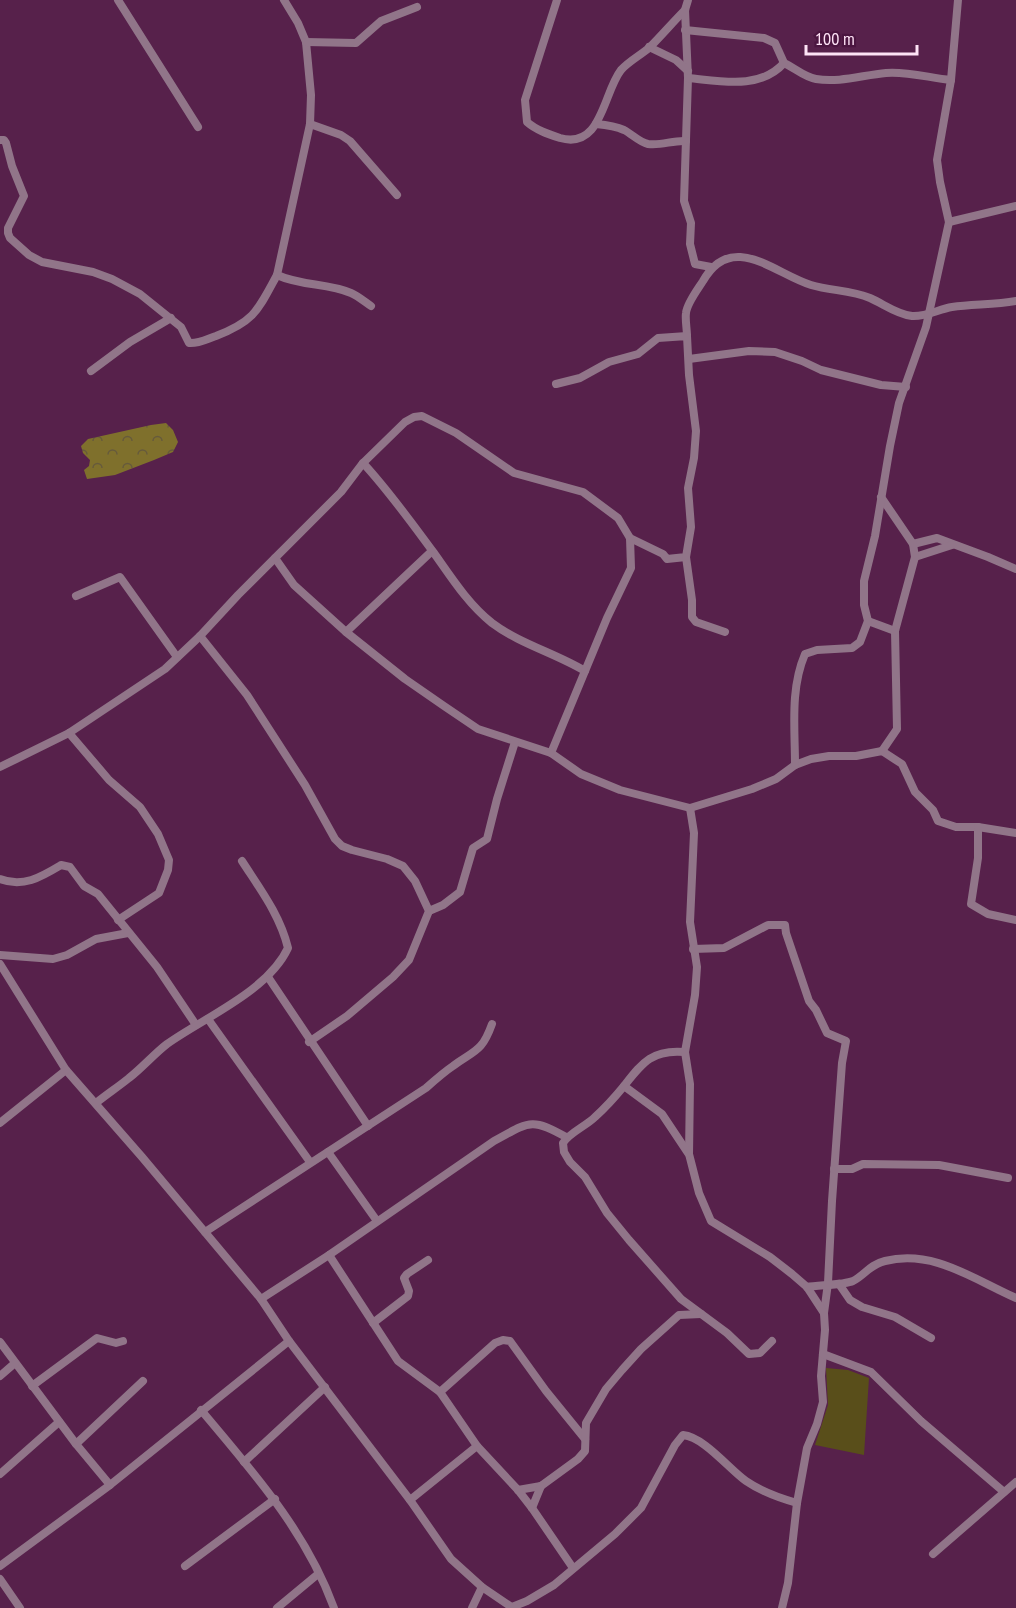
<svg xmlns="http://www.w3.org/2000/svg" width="1016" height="1608" font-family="'PT Sans Narrow',sans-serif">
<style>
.forest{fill:url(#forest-crowns)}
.park{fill:#594e1a}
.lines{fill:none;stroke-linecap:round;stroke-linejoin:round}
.street{stroke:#917589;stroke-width:8}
</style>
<defs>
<pattern id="forest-crowns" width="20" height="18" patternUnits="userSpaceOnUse" patternTransform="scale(1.5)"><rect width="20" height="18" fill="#7f702c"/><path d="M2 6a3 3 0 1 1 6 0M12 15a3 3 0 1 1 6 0" fill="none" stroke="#665a3b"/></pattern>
</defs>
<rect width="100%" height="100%" fill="#57214b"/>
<path class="forest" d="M166,423L173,430L178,442L173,452L154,460L115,475L87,479L84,470L89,466L90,460L83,453L81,446L88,439L151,425Z"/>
<path class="park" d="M826,1368L848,1370L869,1378L864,1455L815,1445L828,1405Z"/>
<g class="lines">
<g class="street">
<path d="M118,0L198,127"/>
<path d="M284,0L298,23L306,42L311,95L310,124L277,275C301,286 327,283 351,293C358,296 365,302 371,306"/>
<path d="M557,0L525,100L527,122C536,130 548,134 560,138C602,150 603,93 621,70C629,61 641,55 650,47C662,35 673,22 685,10"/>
<path d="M688,0L685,10L688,78L684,201L691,223L690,244L695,264L711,267"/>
<path d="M685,30L764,38L775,43L784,63C795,68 804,77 816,79C839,83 863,75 886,73C906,71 930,78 951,80"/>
<path d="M306,42L356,43L381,21L417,7"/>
<path d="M649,47L676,60L688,71"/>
<path d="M688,78C721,81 760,90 784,63"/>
<path d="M310,124L341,135L350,141L397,195"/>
<path d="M596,124C606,125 615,126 624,130C632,134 639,142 648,144C661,146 673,140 686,141"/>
<path d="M0,140H4L6,143L12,166L24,196L8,228V233L10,238L29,255L42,262L93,272L112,279L140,294L181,327L189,343C198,344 207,339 216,336C255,321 258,310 277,275"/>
<path d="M949,222L1016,206"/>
<path d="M687,336C687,329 685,320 686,313C687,303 698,289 703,281C732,230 775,274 811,285C831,291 851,290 870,298C884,304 896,314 912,316C926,317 939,309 952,307C973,304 995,305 1016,301"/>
<path d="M689,359L749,351L775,352L802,361L821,370L881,385L906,387"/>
<path d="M91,371L130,342L171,318"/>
<path d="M556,384L580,378L609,362L638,354L658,338L687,336L689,375L696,431L694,458L688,488L691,527L686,557L667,559L663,554L630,538"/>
<path d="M363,463C389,491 411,522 434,553C451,577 468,604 492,623C520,644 555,653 585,671"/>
<path d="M881,497L913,544L937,538L988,557L1016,569"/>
<path d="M686,557L692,600V617L696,622L725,632"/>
<path d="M915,557L952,545"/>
<path d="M275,558L294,585L346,632L405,679L444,706L478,729L551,753L581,774L620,790L690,808L752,789L776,779L795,765L811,759L829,756H856L882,751L902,764L915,792L933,810L938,821L956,827H978V858L971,904L988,914L1016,920"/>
<path d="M76,596L120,577L177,657"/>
<path d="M868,621L895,631"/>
<path d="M346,632L432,551"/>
<path d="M200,636L247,695L305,785L335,839L342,846L352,850L387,859L403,866L415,881L429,911L409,960L393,977L347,1016L309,1042"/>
<path d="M69,733L109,780L140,807L158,834L169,860L168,870L159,893L118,920"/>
<path d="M882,751L897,729L895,631L915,557L913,544"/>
<path d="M795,765C795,728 790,689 805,654L817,650L852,648L860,642L868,621L864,605V581L875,536L890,446L899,403L926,327L949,222L940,182L937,160L951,80L958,0"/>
<path d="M0,767L69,733L165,669L200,636L238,595L341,492L363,463L405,422L414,417L422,416L456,433L514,473L583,492L618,518L630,538L631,568L607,618L551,753"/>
<path d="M690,808L694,833L690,922L697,967L695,995L685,1052C652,1049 642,1063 624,1086C615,1097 605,1108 595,1117C586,1126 569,1133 563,1143L564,1152L570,1162L585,1177L607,1213L629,1240L681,1299L727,1333L749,1354L760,1353L772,1341"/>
<path d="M978,827L1016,833"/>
<path d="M0,879C23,888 41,877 61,865L70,867L84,886L98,894L157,967L196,1025"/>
<path d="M429,911L443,905L460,892L473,848L487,839L497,799L515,742"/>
<path d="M693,949L724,948L768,925H785L786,933L809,1001L816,1010L827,1033L846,1041L842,1063L832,1201L828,1283L824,1313"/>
<path d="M0,955L53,959L67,955L96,939L128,933"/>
<path d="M0,964L66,1070L142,1157L261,1299L289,1341L410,1500L451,1559L482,1587L513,1608"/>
<path d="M268,977L368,1126"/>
<path d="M208,1019L310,1162"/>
<path d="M685,1052L690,1084L689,1154L699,1193L711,1221L770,1257L792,1274L807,1287L824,1313L825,1330L821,1376L823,1402L817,1424L807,1448L797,1503L788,1583L782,1608"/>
<path d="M624,1086L662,1114L688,1153"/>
<path d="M96,1103C107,1094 118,1087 129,1078C142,1068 154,1054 167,1044C205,1017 268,991 288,948C280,915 260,889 242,861"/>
<path d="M0,1123L66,1070"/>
<path d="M328,1152L377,1221"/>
<path d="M834,1169H852L863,1164L939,1165L1008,1178"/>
<path d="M205,1232L426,1088C435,1080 444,1072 453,1066C475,1050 482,1052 492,1024"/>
<path d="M329,1255L398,1361L440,1392L477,1446L518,1490L532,1508L573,1568"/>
<path d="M839,1284L850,1300L862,1307L895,1317L931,1338"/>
<path d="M807,1287C819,1285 844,1285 853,1281C865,1275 869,1265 885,1261C933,1249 973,1279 1016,1298"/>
<path d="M261,1299L329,1255L494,1141C529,1122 531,1117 566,1137"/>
<path d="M373,1323L408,1296L409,1291L404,1278L407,1274L428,1260"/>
<path d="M0,1342L76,1444L110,1485"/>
<path d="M823,1354L871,1372L921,1421L1004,1492"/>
<path d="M0,1376L15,1363"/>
<path d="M32,1386L97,1338L116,1343L123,1341"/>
<path d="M440,1392L495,1343L503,1340L510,1341L546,1391L585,1439"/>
<path d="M201,1410C253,1472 306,1531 334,1608"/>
<path d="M76,1444L143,1381"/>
<path d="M244,1462L325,1387"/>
<path d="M0,1474L59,1422"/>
<path d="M518,1490L541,1486L578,1459L585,1451L586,1423L606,1389L622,1370L641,1349L679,1315L701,1314"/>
<path d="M410,1500L477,1446"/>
<path d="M532,1508L541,1486"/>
<path d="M933,1554L1016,1482"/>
<path d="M0,1566L110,1485L289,1341"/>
<path d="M185,1566L275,1499"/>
<path d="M0,1579L20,1608"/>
<path d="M512,1607L527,1601L554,1585L615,1534L641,1508L675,1445L683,1435C704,1437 729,1469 746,1481C762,1492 779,1498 797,1503"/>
<path d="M277,1608L318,1574"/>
<path d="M472,1608L482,1587"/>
</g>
</g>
<path d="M806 45v9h111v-9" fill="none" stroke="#fee3f6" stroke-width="3"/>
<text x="815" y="45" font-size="18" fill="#fee3f6" stroke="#4b1640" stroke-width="4.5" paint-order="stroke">100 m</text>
</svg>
